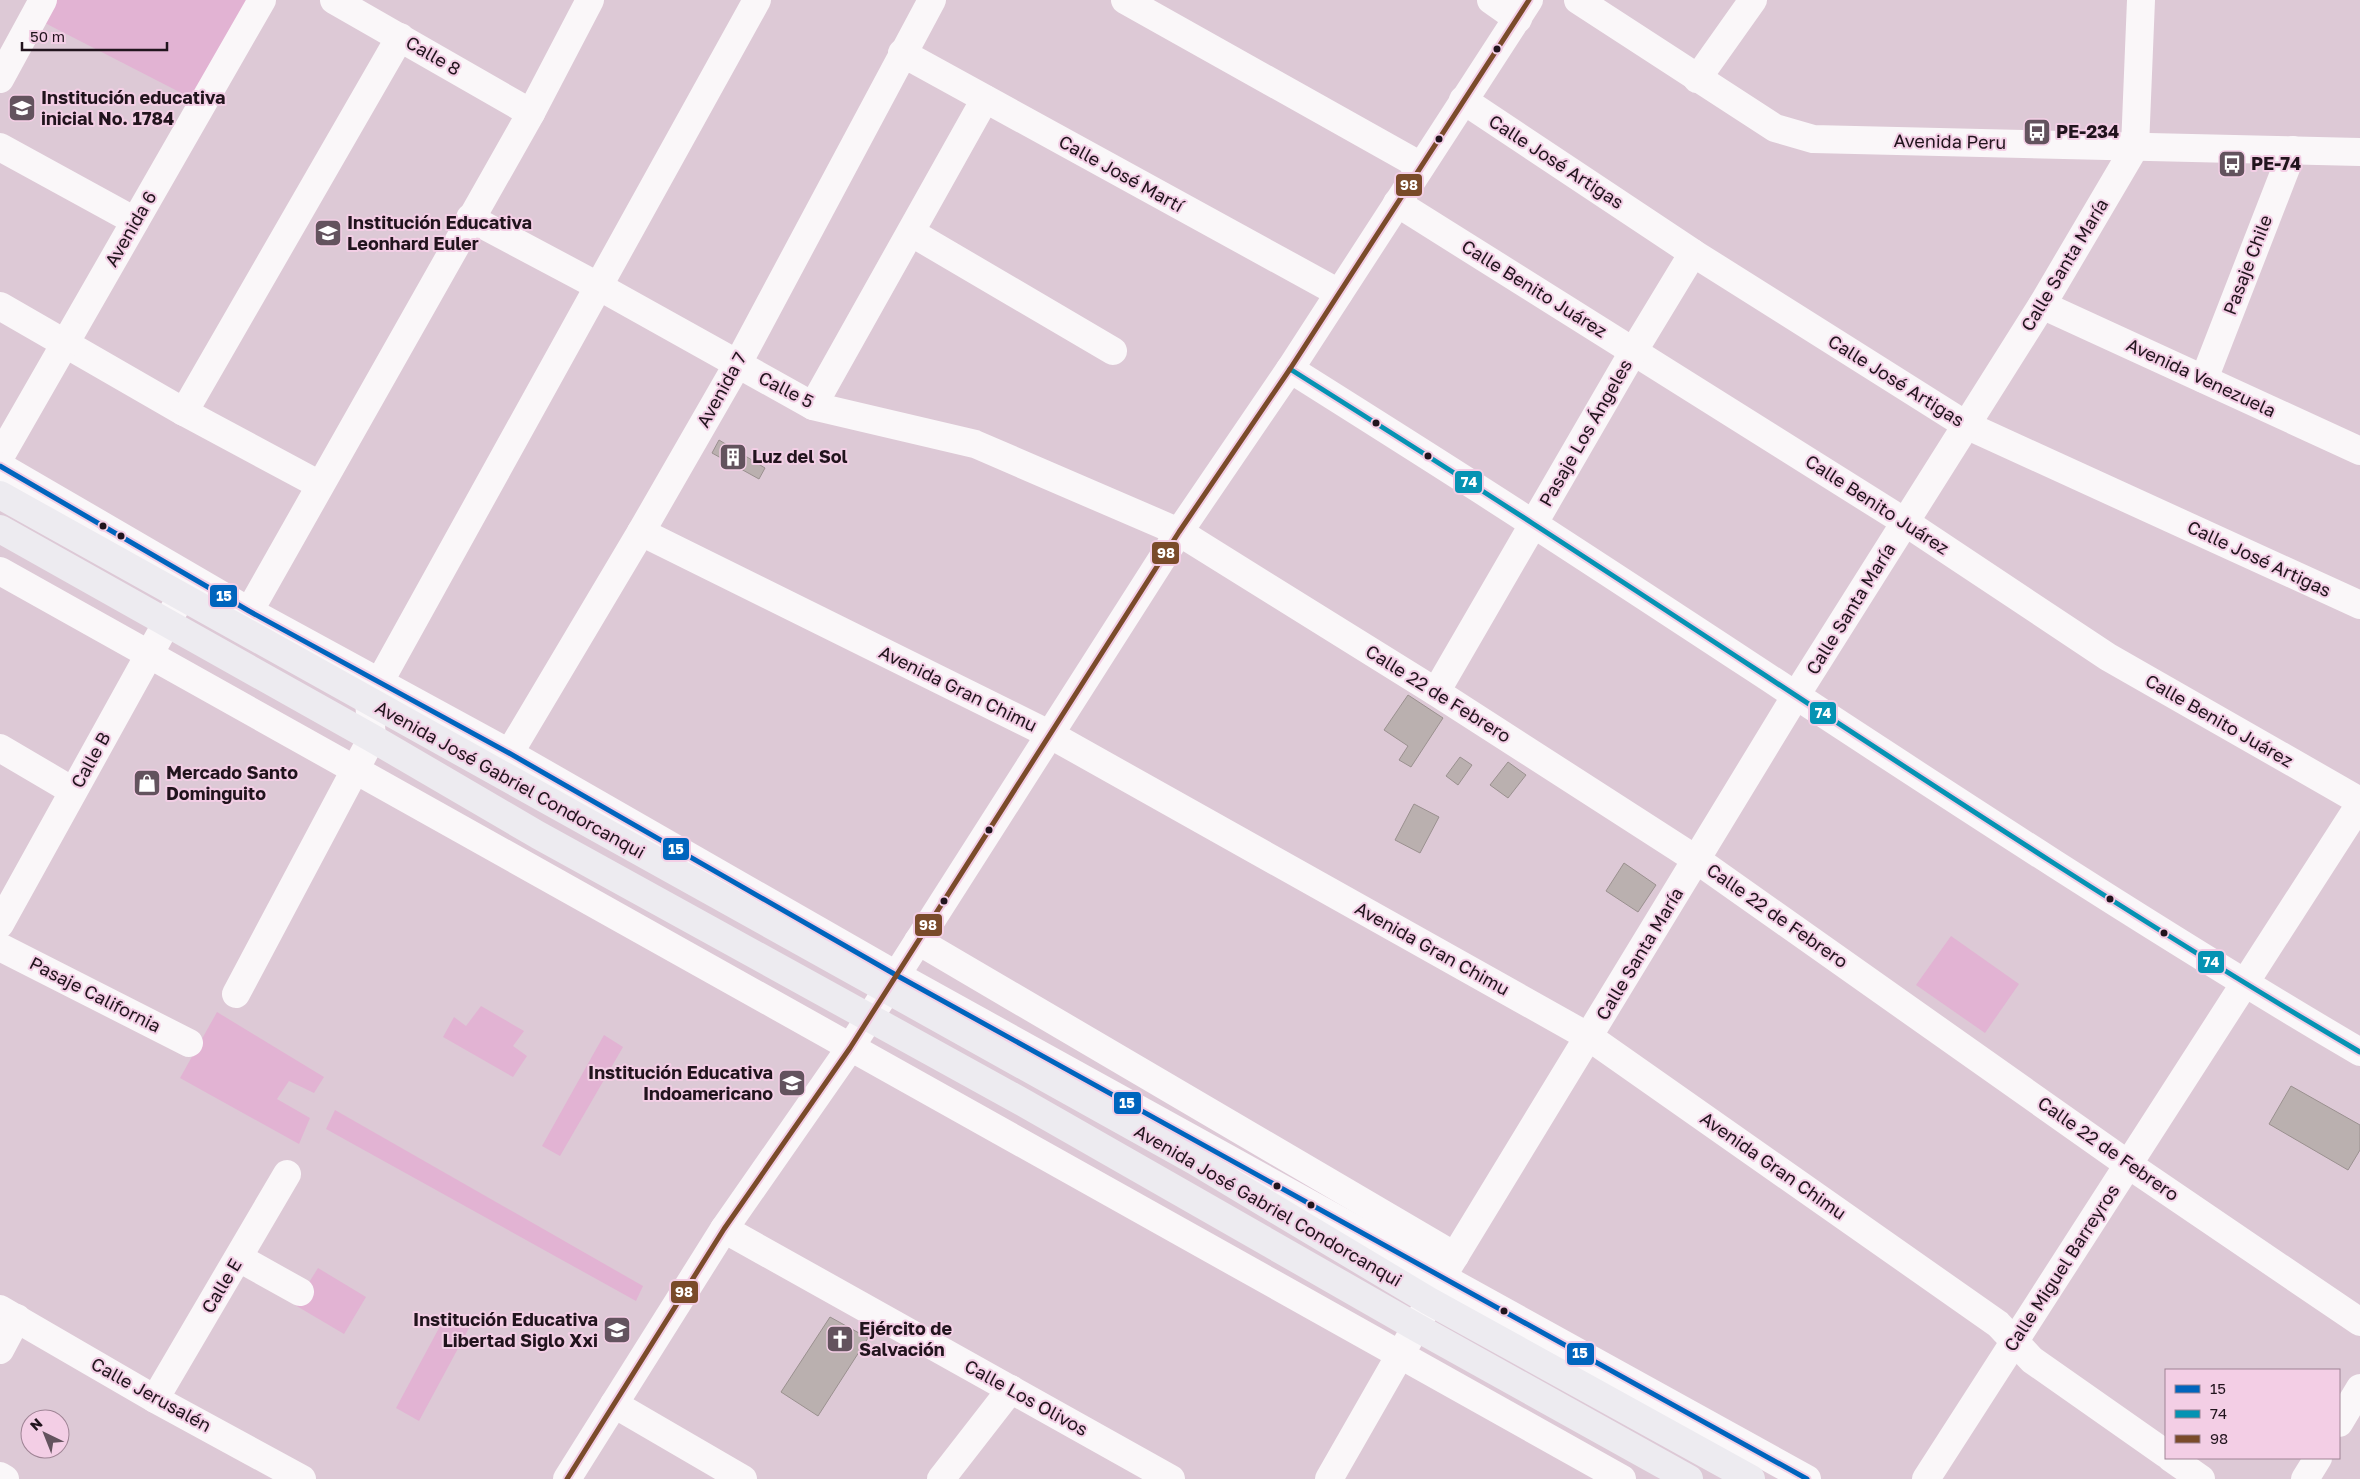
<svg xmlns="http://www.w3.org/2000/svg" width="2360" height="1479" font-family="'Golos Text',sans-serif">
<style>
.green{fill:#e2b3d3}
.building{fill:#bab0af;stroke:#9a908f}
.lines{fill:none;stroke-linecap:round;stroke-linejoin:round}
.minor{stroke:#faf7f9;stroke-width:28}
.highway{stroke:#edebf0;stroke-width:28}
.bus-1-casing{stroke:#f3cee5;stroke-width:9}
.bus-2-casing{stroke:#f3cee5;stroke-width:9}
.bus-3-casing{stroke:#f3cee5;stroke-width:9}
.bus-1{stroke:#0065bd;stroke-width:5}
.bus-2{stroke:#0593b3;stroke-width:5}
.bus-3{stroke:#7a4b2a;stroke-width:5}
.bus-dot{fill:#21141d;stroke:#f3cee5;stroke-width:2}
.labels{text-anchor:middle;stroke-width:4;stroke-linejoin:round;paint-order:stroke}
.street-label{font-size:18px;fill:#21141d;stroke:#f3cee5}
.poi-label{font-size:18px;font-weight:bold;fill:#21141d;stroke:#f3cee5;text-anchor:start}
.line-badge{stroke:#f3cee5;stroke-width:2}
.badge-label{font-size:14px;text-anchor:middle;font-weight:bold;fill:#fff}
</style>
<rect width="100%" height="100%" fill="#ddc9d6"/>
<g class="green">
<path d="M55,0H249L195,100L43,22Z"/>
<path d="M1951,936L2019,984L1985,1033L1916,985Z"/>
<path d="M481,1006L524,1031L513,1046L527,1056L513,1077L443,1037L454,1017L466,1026Z"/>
<path d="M217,1012L324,1077L314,1093L289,1081L277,1099L310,1118L299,1144L180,1078Z"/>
<path d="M604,1035L623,1047L560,1156L542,1146Z"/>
<path d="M335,1110L643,1286L636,1301L326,1129Z"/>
<path d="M318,1268L366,1297L344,1334L295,1305Z"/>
<path d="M446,1315L469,1328L419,1421L396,1408Z"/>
</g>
<g class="building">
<path d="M719,440L765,468L759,479L712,453Z"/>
<path d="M1408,695L1443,718L1411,767L1399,760L1408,746L1384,730Z"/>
<path d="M1460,757L1472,765L1458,785L1446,776Z"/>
<path d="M1508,762L1526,775L1508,798L1490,785Z"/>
<path d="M1414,804L1439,817L1420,853L1395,840Z"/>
<path d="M1624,863L1656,885L1638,912L1606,891Z"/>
<path d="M2291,1086L2360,1125V1150L2348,1170L2269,1124Z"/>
<path d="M830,1317L868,1338L818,1416L781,1392Z"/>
</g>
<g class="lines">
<g class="minor">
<path d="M334,0L531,113"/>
<path d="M1125,0L1421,166"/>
<path d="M1491,0L1518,19"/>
<path d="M1578,0L1775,128L1813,139L2360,152"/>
<path d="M902,53L1339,293"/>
<path d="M0,79L43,0"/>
<path d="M1697,79L1753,0"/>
<path d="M1463,100L1693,253L1966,425L2360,605"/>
<path d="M0,147L135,221"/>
<path d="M1397,203L1905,522L2108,657L2360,801"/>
<path d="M470,218L598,286L813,406L975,444L1179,532L1436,692L1697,860L2129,1165L2360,1322"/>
<path d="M912,233L1113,351"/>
<path d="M2042,305L2360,451"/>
<path d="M0,306L184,412L320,485"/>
<path d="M1290,369C1371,420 1452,471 1532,523C1807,701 2078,886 2360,1052"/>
<path d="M2204,379L2293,150"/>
<path d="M813,406L985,99"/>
<path d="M184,412L400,37"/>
<path d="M0,457L262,0"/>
<path d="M0,466L249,611L509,753L896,975L1807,1479"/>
<path d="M641,532L1049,734L1589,1037L1998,1324L2032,1360L2166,1454"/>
<path d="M0,571C543,871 1081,1178 1622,1479"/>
<path d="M241,626L531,113L590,0"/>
<path d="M1436,692L1633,352L1693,253"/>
<path d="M0,748L73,791"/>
<path d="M500,769L641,532L737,365L932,0"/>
<path d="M0,924L181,597"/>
<path d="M918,941L1455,1256"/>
<path d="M0,947L189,1043"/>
<path d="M236,994L372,738L369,701L757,0"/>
<path d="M724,1229L1171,1479"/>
<path d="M239,1258L300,1292"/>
<path d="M0,1309L155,1399L302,1479"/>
<path d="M0,1350L17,1318"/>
<path d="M155,1399L287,1174"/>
<path d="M614,1404L743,1479"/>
<path d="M2339,1423L2360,1388"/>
<path d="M2171,1458L2201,1479"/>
<path d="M0,1476L5,1479"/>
<path d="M567,1479L724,1229L850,1048L1179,532L1290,369L1529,0"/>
<path d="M941,1479L1011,1389"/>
<path d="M1329,1479L1416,1327L1442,1277L1795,697L2042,305L2135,147L2141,0"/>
<path d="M1926,1479L2360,804"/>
<path d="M2305,1479L2318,1458"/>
</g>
<g class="highway">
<path d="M0,495L1195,1161L1429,1301L1751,1479"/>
<path d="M0,529L372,738L538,835L1024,1103L1416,1327L1689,1479"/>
</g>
<g class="bus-1-casing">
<path id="bus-1" d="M0,466L249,611L509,753L896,975L1807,1479"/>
</g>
<g class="bus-2-casing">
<path id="bus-2" d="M1290,369C1371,420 1452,471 1532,523C1807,701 2078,886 2360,1052"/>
</g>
<g class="bus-3-casing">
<path id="bus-3" d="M567,1479L724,1229L850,1048L1179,532L1290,369L1529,0"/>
</g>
<use href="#bus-1" class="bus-1"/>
<use href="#bus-2" class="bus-2"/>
<use href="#bus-3" class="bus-3"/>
</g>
<defs>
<g id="school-square" transform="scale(1.4375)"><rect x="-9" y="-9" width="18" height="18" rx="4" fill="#63535e" stroke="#f3cee5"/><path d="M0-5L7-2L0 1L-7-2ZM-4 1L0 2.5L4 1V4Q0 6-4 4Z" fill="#fff"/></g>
<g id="bus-square" transform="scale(1.4375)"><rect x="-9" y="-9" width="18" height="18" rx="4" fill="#63535e" stroke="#f3cee5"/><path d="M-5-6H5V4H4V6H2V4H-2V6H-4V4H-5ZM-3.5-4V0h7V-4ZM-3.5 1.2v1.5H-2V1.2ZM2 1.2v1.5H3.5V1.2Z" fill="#fff"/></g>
<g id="building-square" transform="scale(1.4375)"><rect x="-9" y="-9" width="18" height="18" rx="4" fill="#63535e" stroke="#f3cee5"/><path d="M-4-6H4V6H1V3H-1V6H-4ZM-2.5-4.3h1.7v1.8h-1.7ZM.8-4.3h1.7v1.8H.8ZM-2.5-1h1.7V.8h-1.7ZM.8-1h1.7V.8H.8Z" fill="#fff"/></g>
<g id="shop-square" transform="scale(1.4375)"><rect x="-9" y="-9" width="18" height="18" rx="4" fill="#63535e" stroke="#f3cee5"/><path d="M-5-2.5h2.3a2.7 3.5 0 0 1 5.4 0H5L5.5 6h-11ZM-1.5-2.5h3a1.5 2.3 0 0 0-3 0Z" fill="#fff"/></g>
<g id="church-square" transform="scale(1.4375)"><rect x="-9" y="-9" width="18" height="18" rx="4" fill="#63535e" stroke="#f3cee5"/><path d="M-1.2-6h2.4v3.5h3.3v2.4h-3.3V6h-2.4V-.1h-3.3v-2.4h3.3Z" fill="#fff"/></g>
</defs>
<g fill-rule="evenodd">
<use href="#school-square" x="22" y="108"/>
<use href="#bus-square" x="2037" y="132"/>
<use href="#bus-square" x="2232" y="164"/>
<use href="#school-square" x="328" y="233"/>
<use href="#building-square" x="733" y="457"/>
<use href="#shop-square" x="147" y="783"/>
<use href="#school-square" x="792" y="1083"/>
<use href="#school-square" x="617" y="1330"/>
<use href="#church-square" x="840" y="1339"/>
</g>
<g class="bus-dot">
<circle cx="1497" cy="49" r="4.5"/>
<circle cx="1439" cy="139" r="4.5"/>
<circle cx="1376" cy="423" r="4.5"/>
<circle cx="1428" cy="456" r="4.5"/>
<circle cx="103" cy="526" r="4.5"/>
<circle cx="121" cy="536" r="4.5"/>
<circle cx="989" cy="830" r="4.5"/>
<circle cx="2110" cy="899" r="4.5"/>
<circle cx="944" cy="901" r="4.5"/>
<circle cx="2164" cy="933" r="4.5"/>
<circle cx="1277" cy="1186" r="4.5"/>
<circle cx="1311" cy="1205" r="4.5"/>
<circle cx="1504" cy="1311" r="4.5"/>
</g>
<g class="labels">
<g class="street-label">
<text transform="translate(433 56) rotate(30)" y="6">Calle 8</text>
<text transform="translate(1950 142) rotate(1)" y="6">Avenida Peru</text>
<text transform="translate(1556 162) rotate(33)" y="6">Calle José Artigas</text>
<text transform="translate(1121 174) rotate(29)" y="6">Calle José Martí</text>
<text transform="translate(131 229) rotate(-60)" y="6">Avenida 6</text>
<text transform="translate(2065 265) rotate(-59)" y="6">Calle Santa María</text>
<text transform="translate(2248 265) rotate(-69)" y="6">Pasaje Chile</text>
<text transform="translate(1534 289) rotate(32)" y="6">Calle Benito Juárez</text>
<text transform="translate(2201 378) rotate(25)" y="6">Avenida Venezuela</text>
<text transform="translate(1896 381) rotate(32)" y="6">Calle José Artigas</text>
<text transform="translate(722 390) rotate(-61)" y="6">Avenida 7</text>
<text transform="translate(786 390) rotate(27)" y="6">Calle 5</text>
<text transform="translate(1586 433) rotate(-60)" y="6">Pasaje Los Ángeles</text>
<text transform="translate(1877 505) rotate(33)" y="6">Calle Benito Juárez</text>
<text transform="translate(2259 559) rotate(25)" y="6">Calle José Artigas</text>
<text transform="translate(1851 609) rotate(-58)" y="6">Calle Santa María</text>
<text transform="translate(958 689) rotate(26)" y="6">Avenida Gran Chimu</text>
<text transform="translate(1438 694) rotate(32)" y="6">Calle 22 de Febrero</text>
<text transform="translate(2219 721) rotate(30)" y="6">Calle Benito Juárez</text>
<text transform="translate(91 760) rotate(-61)" y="6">Calle B</text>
<text transform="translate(510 780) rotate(29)" y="6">Avenida José Gabriel Condorcanqui</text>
<text transform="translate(1777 916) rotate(35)" y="6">Calle 22 de Febrero</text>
<text transform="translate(1432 949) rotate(29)" y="6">Avenida Gran Chimu</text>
<text transform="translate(1640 954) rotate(-59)" y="6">Calle Santa María</text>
<text transform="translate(95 995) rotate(27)" y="6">Pasaje California</text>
<text transform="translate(2108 1149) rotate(35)" y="6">Calle 22 de Febrero</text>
<text transform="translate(1773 1166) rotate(35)" y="6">Avenida Gran Chimu</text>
<text transform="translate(1268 1206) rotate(30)" y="6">Avenida José Gabriel Condorcanqui</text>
<text transform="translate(2062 1268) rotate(-57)" y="6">Calle Miguel Barreyros</text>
<text transform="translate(222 1286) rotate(-59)" y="6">Calle E</text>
<text transform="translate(151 1395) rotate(29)" y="6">Calle Jerusalén</text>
<text transform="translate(1026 1398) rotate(29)" y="6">Calle Los Olivos</text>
</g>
<g class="poi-label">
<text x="41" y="104">Institución educativa<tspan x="41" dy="21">inicial No. 1784</tspan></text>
<text x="2056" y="138">PE-234</text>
<text x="2251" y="170">PE-74</text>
<text x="347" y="229">Institución Educativa<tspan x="347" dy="21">Leonhard Euler</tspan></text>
<text x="752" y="463">Luz del Sol</text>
<text x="166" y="779">Mercado Santo<tspan x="166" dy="21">Dominguito</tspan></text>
<text x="773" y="1079" text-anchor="end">Institución Educativa<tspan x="773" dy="21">Indoamericano</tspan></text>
<text x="598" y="1326" text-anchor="end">Institución Educativa<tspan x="598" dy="21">Libertad Siglo Xxi</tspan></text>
<text x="859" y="1335">Ejército de<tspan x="859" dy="21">Salvación</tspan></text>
</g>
</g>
<g class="line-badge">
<rect x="1395" y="173" width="28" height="24" rx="5" fill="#7a4b2a"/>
<rect x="1454" y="470" width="29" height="24" rx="5" fill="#0593b3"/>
<rect x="1151" y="541" width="29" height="24" rx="5" fill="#7a4b2a"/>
<rect x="209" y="584" width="29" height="24" rx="5" fill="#0065bd"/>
<rect x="1809" y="701" width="28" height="24" rx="5" fill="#0593b3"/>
<rect x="662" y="837" width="28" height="24" rx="5" fill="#0065bd"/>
<rect x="914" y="913" width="29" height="24" rx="5" fill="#7a4b2a"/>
<rect x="2197" y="950" width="28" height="24" rx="5" fill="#0593b3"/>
<rect x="1113" y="1091" width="29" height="24" rx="5" fill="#0065bd"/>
<rect x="670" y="1280" width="29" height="24" rx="5" fill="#7a4b2a"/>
<rect x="1566" y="1342" width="29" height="24" rx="5" fill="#0065bd"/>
</g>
<g class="badge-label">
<text x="1409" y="190">98</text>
<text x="1469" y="487">74</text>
<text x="1166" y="558">98</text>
<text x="224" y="601">15</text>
<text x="1823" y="718">74</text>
<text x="676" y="854">15</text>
<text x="928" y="930">98</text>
<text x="2211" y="967">74</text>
<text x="1127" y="1108">15</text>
<text x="684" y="1297">98</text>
<text x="1580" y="1358">15</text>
</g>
<rect x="2165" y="1369" width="175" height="90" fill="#f3cee5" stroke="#9f8495"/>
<rect x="2175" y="1385" width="25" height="8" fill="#0065bd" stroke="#9f8495"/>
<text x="2210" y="1394" font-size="15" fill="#21141d">15</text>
<rect x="2175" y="1410" width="25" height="8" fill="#0593b3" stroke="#9f8495"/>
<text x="2210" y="1419" font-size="15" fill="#21141d">74</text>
<rect x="2175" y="1435" width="25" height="8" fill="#7a4b2a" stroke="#9f8495"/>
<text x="2210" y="1444" font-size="15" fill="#21141d">98</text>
<g transform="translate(45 1434) rotate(317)"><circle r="24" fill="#f3cee5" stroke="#9f8495"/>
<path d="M0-4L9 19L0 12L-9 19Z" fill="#63535e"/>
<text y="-8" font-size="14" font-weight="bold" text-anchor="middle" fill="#21141d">N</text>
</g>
<path d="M22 42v8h145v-8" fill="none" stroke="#21141d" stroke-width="2.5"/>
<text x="30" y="42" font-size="15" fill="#21141d" stroke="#f3cee5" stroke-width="4" paint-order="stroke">50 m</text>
</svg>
